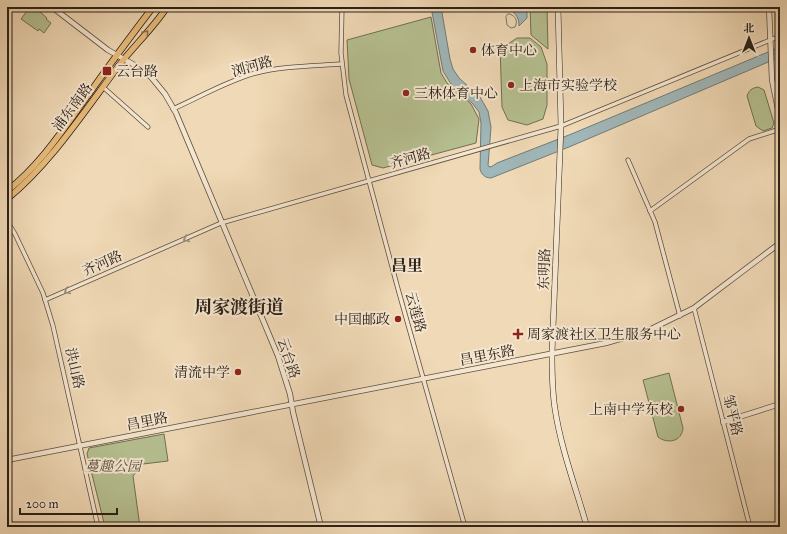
<svg xmlns="http://www.w3.org/2000/svg" width="787" height="534" font-family="'IM FELL Great Primer','Noto Serif SC',serif">
<style>
.green{fill:#b6c091;stroke:#707054}
.water{fill:#a0b7b9;stroke:#717b78}
.lines{fill:none;stroke-linecap:round;stroke-linejoin:round}
.stream{stroke:#717b78;stroke-width:1}
.minor-casing{stroke:#5c4e3f;stroke-width:5}
.tertiary-casing{stroke:#5c4e3f;stroke-width:6}
.secondary-casing{stroke:#2b2017;stroke-width:6}
.primary-casing{stroke:#2b2017;stroke-width:7}
.minor{stroke:#f5e6d0;stroke-width:3.5}
.tertiary{stroke:#f5e6d0;stroke-width:4.5}
.secondary{stroke:#f5e6d0;stroke-width:5}
.primary{stroke:#e8bc7b;stroke-width:5.5}
.oneway{stroke:#8a6e49}
.oneway2{stroke:#9a8d7d}
.poi-dot{fill:#8f2418;stroke:#f5e6d0;stroke-width:1.5}
.labels{text-anchor:middle;stroke-width:4;stroke-linejoin:round;paint-order:stroke}
.poi-label{font-size:14px;fill:#2b2017;stroke:#f5e6d0;text-anchor:start}
.street-label{font-size:14px;fill:#2b2017;stroke:#f5e6d0}
.park-label{font-size:14px;font-style:italic;fill:#55503c;stroke:#f5e6d0}
.quarter-label{font-size:16px;font-weight:bold;fill:#2b2017;stroke:#f5e6d0}
.district-label{font-size:18px;font-weight:bold;fill:#2b2017;stroke:#f5e6d0}
</style>
<rect width="100%" height="100%" fill="#f0d9b6"/>
<filter id="stains"><feTurbulence type="fractalNoise" baseFrequency=".005" numOctaves="4"/><feColorMatrix values="0 0 0 0 .2 0 0 0 0 .09 0 0 0 0 .02 0 0 0 .5 -.17"/></filter>
<radialGradient id="worn" r=".72"><stop offset=".6" stop-color="#630" stop-opacity="0"/><stop offset="1" stop-color="#630" stop-opacity=".3"/></radialGradient>
<g class="green">
<path d="M30,7H34L47,18L46,19L51,23L44,33L39,29L38,31L21,19Z"/>
<path d="M530,7H547L548,49L531,35Z"/>
<path d="M431,17L441,73L447,83L471,104L479,119L476,143L383,168L372,165L349,79L347,40Z"/>
<path d="M517,38H530L541,47L547,64V105L543,119L527,125L508,120L502,107L500,46H505Z"/>
<path d="M758,87L764,90L774,123L772,128L763,131L756,126L747,96C749,90 752,88 758,87Z"/>
<path d="M669,373L683,428C682,442 667,444 658,437L643,380Z"/>
<path d="M164,434L168,461L143,464L133,476L140,527H105L87,454L89,448Z"/>
</g>
<g class="water">
<path d="M431,7H441L450,59L453,69L459,78L480,97L488,111L491,127L488,166L491,167L497,163L569,135L780,47V57L569,147L491,178C485,178 481,174 480,169L481,123L479,112L473,104L451,84L443,71Z"/>
<path d="M510,7H527V18L519,26C519,17 516,15 510,9Z"/>
</g>
<g class="lines">
<path class="stream" d="M508,14H510C516,17 518,21 515,27L511,28L507,25L506,17Z"/>
<g class="minor-casing">
<g id="minor">
<path d="M342,7L341,53L346,95L398,289L465,527"/>
<path d="M103,87L148,127"/>
<path d="M173,109C200,97 227,81 256,73C283,66 313,66 341,64"/>
<path d="M628,160L655,222L680,316"/>
<path d="M650,211L749,139L780,129"/>
<path d="M7,221L15,234L43,293L53,326L98,527"/>
<path d="M45,300L221,223L561,126L780,36"/>
<path d="M694,308L750,527"/>
</g>
</g>
<g class="tertiary-casing">
<g id="tertiary">
<path d="M52,7L108,50L138,67L151,77L165,94L176,113L278,356L290,394L293,412L321,527"/>
<path d="M769,7L772,80L780,119"/>
<path d="M723,422L780,404"/>
<path d="M7,460L606,343L647,331L694,308L780,243"/>
</g>
</g>
<g class="secondary-casing">
<path id="secondary" d="M558,7L561,126L552,353C552,372 552,390 555,409C561,449 576,488 587,527"/>
</g>
<g class="primary-casing">
<g id="primary">
<path d="M7,191C40,165 62,131 86,98C108,67 130,37 153,7"/>
<path d="M7,199C52,162 85,110 120,64C135,45 154,27 167,7"/>
</g>
</g>
<use href="#minor" class="minor"/>
<use href="#tertiary" class="tertiary"/>
<use href="#secondary" class="secondary"/>
<use href="#primary" class="primary"/>
</g>
<defs><path id="oneway-chevron" d="M-2-3.5L2.5 0L-2 3.5" fill="none" stroke-width="1.6" stroke-linecap="round" stroke-linejoin="round"/></defs>
<use class="oneway" href="#oneway-chevron" transform="translate(146 33) rotate(-50)"/>
<g class="oneway2">
<use href="#oneway-chevron" transform="translate(186 239) rotate(156)"/>
<use href="#oneway-chevron" transform="translate(67 291) rotate(156)"/>
</g>
<g class="poi-dot">
<circle cx="473" cy="50" r="4"/>
<rect x="102" y="66" width="10" height="10" rx="2"/>
<circle cx="511" cy="85" r="4"/>
<circle cx="406" cy="93" r="4"/>
<circle cx="398" cy="319" r="4"/>
<path d="M516 328h4v4h4v4h-4v4h-4v-4h-4v-4h4z"/>
<circle cx="238" cy="372" r="4"/>
<circle cx="681" cy="409" r="4"/>
</g>
<g class="labels">
<g class="poi-label">
<text x="481" y="55">体育中心</text>
<text x="116" y="76">云台路</text>
<text x="519" y="90">上海市实验学校</text>
<text x="414" y="98">三林体育中心</text>
<text x="390" y="324" text-anchor="end">中国邮政</text>
<text x="527" y="339">周家渡社区卫生服务中心</text>
<text x="230" y="377" text-anchor="end">清流中学</text>
<text x="673" y="414" text-anchor="end">上南中学东校</text>
</g>
<g class="street-label">
<text transform="translate(252 66) rotate(-16)" y="5">浏河路</text>
<text transform="translate(72 107) rotate(-53)" y="5">浦东南路</text>
<text transform="translate(410 158) rotate(-16)" y="5">齐河路</text>
<text transform="translate(102 263) rotate(-24)" y="5">齐河路</text>
<text transform="translate(544 269) rotate(-88)" y="5">东明路</text>
<text transform="translate(416 312) rotate(74)" y="5">云莲路</text>
<text transform="translate(487 355) rotate(-11)" y="5">昌里东路</text>
<text transform="translate(289 358) rotate(71)" y="5">云台路</text>
<text transform="translate(75 368) rotate(77)" y="5">洪山路</text>
<text transform="translate(733 415) rotate(76)" y="5">邹平路</text>
<text transform="translate(147 421) rotate(-11)" y="5">昌里路</text>
</g>
<g class="park-label">
<text x="113" y="471">蔓趣公园</text>
</g>
<g class="quarter-label">
<text x="407" y="271">昌里</text>
</g>
<g class="district-label">
<text x="239" y="313">周家渡街道</text>
</g>
</g>
<rect width="787" height="534" fill="none" stroke="#f0d9b6" stroke-width="24"/>
<rect x="8" y="8" width="771" height="518" fill="none" stroke="#2b2017" stroke-width="2"/>
<rect x="12" y="12" width="763" height="510" fill="none" stroke="#2b2017"/>
<g transform="translate(749 38)" stroke="#f5e6d0" stroke-width="3" paint-order="stroke">
<path d="M0-3L7 15L0 10L-7 15Z" fill="#2b2017"/>
<text y="-6" font-size="11" font-weight="bold" text-anchor="middle" fill="#2b2017">北</text>
</g>
<path d="M20 508v6h97v-6" fill="none" stroke="#2b2017" stroke-width="2"/>
<text x="26" y="508" font-size="12" fill="#2b2017" stroke="#f5e6d0" stroke-width="3" paint-order="stroke">200 m</text>
<rect width="100%" height="100%" filter="url(#stains)"/>
<rect width="100%" height="100%" fill="url(#worn)"/>
</svg>
